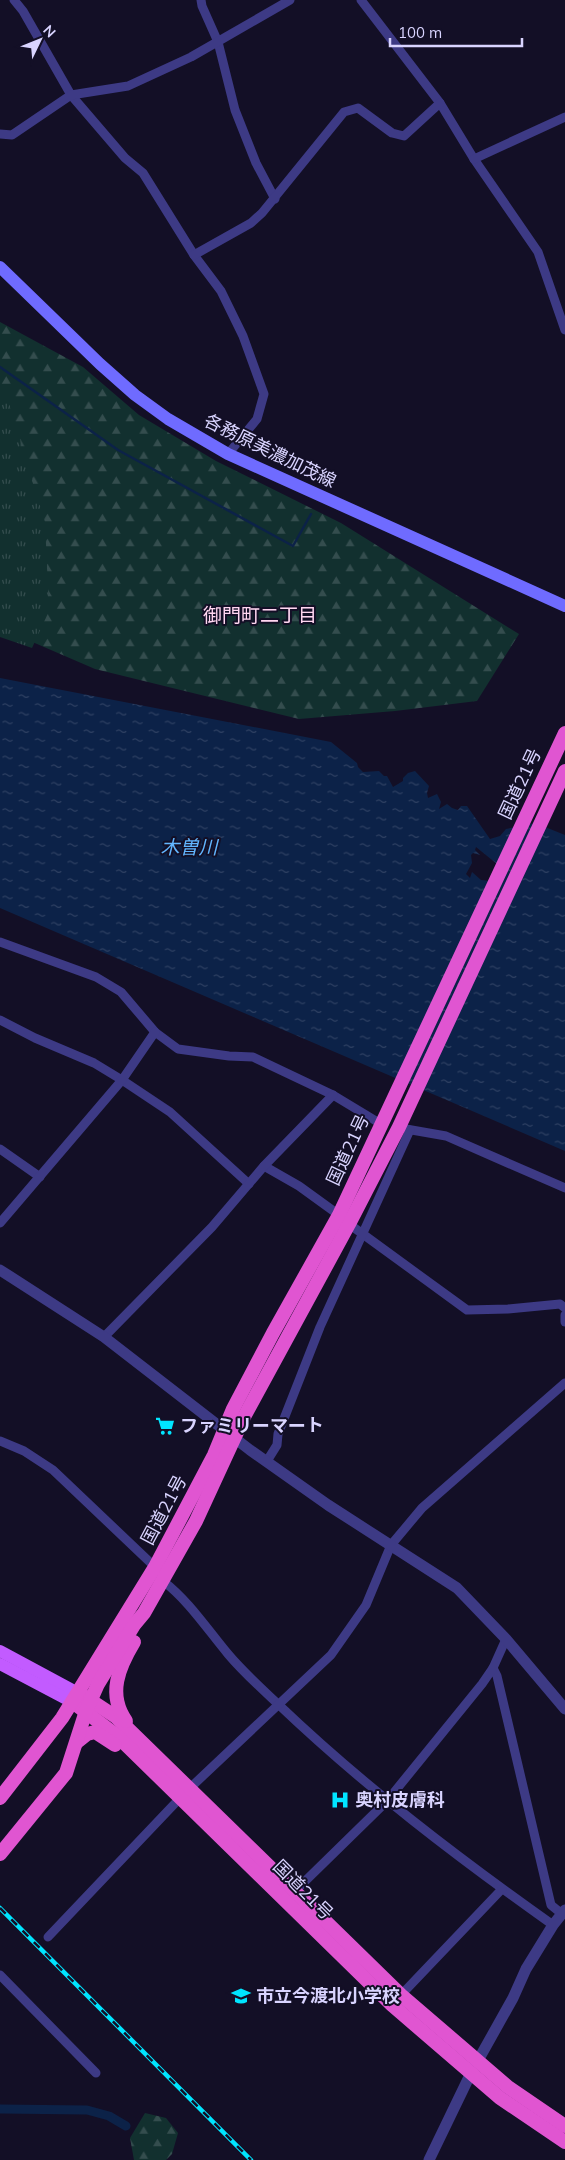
<svg xmlns="http://www.w3.org/2000/svg" width="565" height="2160" font-family="Mulish,'Noto Sans JP',sans-serif">
<style>
.forest{fill:url(#forest-firs)}
.park{fill:url(#park-tufts)}
.water{fill:url(#water-ripples);fill-rule:evenodd}
.lines{fill:none;stroke-linecap:round;stroke-linejoin:round}
.stream{stroke:#0c2248;stroke-width:2.5}
.canal{stroke:#0c2248;stroke-width:9}
.minor{stroke:#3d3a85;stroke-width:9}
.tertiary{stroke:#3d3a85;stroke-width:11}
.secondary{stroke:#6f6bff;stroke-width:12}
.primary{stroke:#c25bff;stroke-width:12}
.trunk{stroke:#e055d1;stroke-width:14}
.rail-casing{stroke:#00e5ff;stroke-width:4.5}
.rail{stroke:#130f26;stroke-width:2.5;stroke-dasharray:8;stroke-linecap:butt}
.labels{text-anchor:middle;stroke-width:4;stroke-linejoin:round;paint-order:stroke}
.street-label{font-size:18px;fill:#d9d4ff;stroke:#130f26}
.poi-label{font-size:18px;font-weight:bold;fill:#d9d4ff;stroke:#130f26;text-anchor:start}
.neighbourhood-label{font-size:19px;fill:#ffd6f0;stroke:#130f26}
.water-label{font-size:19px;font-style:italic;fill:#62b6ff;stroke:#130f26}
</style>
<defs>
<pattern id="forest-firs" width="22" height="20" patternUnits="userSpaceOnUse" patternTransform="scale(1.25)"><rect width="22" height="20" fill="#12302f"/><path d="M5 1l3.5 6h-7zM16 11l3.5 6h-7z" fill="#344d4e"/></pattern>
<pattern id="park-tufts" width="24" height="20" patternUnits="userSpaceOnUse" patternTransform="scale(1.25)"><rect width="24" height="20" fill="#12302f"/><path d="M3 7l-1-3M5 7V3M7 7l1-3M15 17l-1-3M17 17v-4M19 17l1-3" fill="none" stroke="#344d4e"/></pattern>
<pattern id="water-ripples" width="26" height="14" patternUnits="userSpaceOnUse" patternTransform="scale(1.25)"><rect width="26" height="14" fill="#0c2248"/><path d="M2 4q2-2 4 0t4 0M15 11q2-2 4 0t4 0" fill="none" stroke="#2f4163"/></pattern>
</defs>
<rect width="100%" height="100%" fill="#130f26"/>
<g class="forest">
<path d="M0,322L83,367L139,415L216,461L341,523L519,634L477,701L395,711L299,719L95,669L0,628Z"/>
<path d="M145,2113L166,2118L178,2133L172,2154L166,2160H134L130,2138Z"/>
</g>
<path class="park" d="M0,394L8,400L45,522L49,611L32,648L0,637Z"/>
<path class="water" d="M0,678L331,742L357,763L358,767L363,772L379,771L384,776H387L393,787L403,781V778L408,773L415,771L429,786L427,793L428,798L437,794L441,802L439,809L447,804L452,808L458,810L461,806H467L490,839L500,836L506,829L535,823L565,835V1151L0,908ZM476,847L497,864L490,881L481,880L472,872L470,878L466,874L472,863L471,855L473,853L480,855L475,850Z"/>
<g class="lines">
<path class="stream" d="M0,367L118,450L293,546L311,514"/>
<path class="canal" d="M0,2109L87,2110L109,2116L126,2126"/>
<g class="minor">
<path d="M14,0L23,11L71,95L125,158L143,173L194,255L221,291L243,336L264,394L257,419L228,454"/>
<path d="M201,0L202,6L218,42L235,110L256,163L275,199"/>
<path d="M361,0L440,103L474,159L538,252L565,330"/>
<path d="M0,134L12,135L71,95L128,86L191,57L290,0"/>
<path d="M474,159L565,117"/>
<path d="M194,255L251,223L262,213L344,112L358,108L392,133L404,136L440,103"/>
<path d="M0,942L96,977L121,992L155,1032L178,1049L229,1056L253,1057L333,1095L381,1124"/>
<path d="M0,1020L35,1038L94,1063L122,1080L170,1112L249,1184"/>
<path d="M406,1129L446,1136L565,1188"/>
<path d="M0,1149L40,1177"/>
<path d="M264,1166L299,1186L339,1215"/>
<path d="M0,1223L122,1080L155,1032"/>
<path d="M349,1224L467,1310L508,1309L560,1304L565,1308"/>
<path d="M565,1315V1322"/>
<path d="M104,1337L212,1227L264,1166L333,1095"/>
<path d="M0,1441L24,1451L53,1470L155,1567"/>
<path d="M267,1461L277,1445L278,1434L320,1327L410,1130"/>
<path d="M163,1581C189,1601 207,1629 228,1654C243,1672 262,1689 279,1705C364,1786 457,1857 553,1925"/>
<path d="M493,1668L497,1676L551,1905L562,1914"/>
<path d="M190,1788L331,1655L366,1605L391,1545L422,1508L565,1383"/>
<path d="M295,1891L387,1801L482,1684L493,1668L506,1639"/>
<path d="M48,1937L181,1797"/>
<path d="M0,1975L96,2073"/>
<path d="M401,1995L502,1889"/>
</g>
<g class="tertiary">
<path d="M0,1270L104,1337L250,1450L328,1505L457,1588L506,1639L565,1709"/>
<path d="M429,2160L471,2073L513,1998L526,1969L553,1925L565,1910"/>
</g>
<path class="secondary" d="M0,267L100,364L135,395L168,419L228,454L565,606"/>
<g class="primary">
<path d="M0,1651L78,1693"/>
<path d="M0,1664L72,1702"/>
</g>
<g class="trunk">
<path d="M84,1696L116,1717L401,1995L508,2087L565,2126"/>
<path d="M79,1707L116,1735L392,2005L500,2098L565,2142"/>
<path d="M126,1721C107,1694 119,1667 134,1642"/>
<path d="M77,1742L87,1734L95,1732L115,1745"/>
<path d="M0,1798L62,1718L155,1567L214,1455L233,1409L273,1333L339,1215L565,733"/>
<path d="M0,1854L66,1773L86,1711L98,1684L134,1625L144,1613L196,1521L244,1417L349,1224L399,1127L565,771"/>
</g>
<g class="rail-casing">
<path id="rail" d="M0,1908L251,2160"/>
</g>
<use href="#rail" class="rail"/>
</g>
<defs>
<g id="supermarket-bare" transform="scale(1.5)"><path d="M-6-5.5h2.5l.6 2H6L4.5 2H-2.5L-4.4-4H-6ZM-1.5 3.2a1.3 1.3 0 1 0 .1 0ZM3 3.2a1.3 1.3 0 1 0 .1 0Z" fill="#00e5ff" stroke="#130f26" stroke-width="2.5" paint-order="stroke"/></g>
<g id="hospital-bare" transform="scale(1.5)"><path d="M-5-5h3v3.5h4V-5h3V5h-3V1.5h-4V5h-3Z" fill="#00e5ff" stroke="#130f26" stroke-width="2.5" paint-order="stroke"/></g>
<g id="school-bare" transform="scale(1.5)"><path d="M0-5L7-2L0 1L-7-2ZM-4 1L0 2.5L4 1V4Q0 6-4 4Z" fill="#00e5ff" stroke="#130f26" stroke-width="2.5" paint-order="stroke"/></g>
</defs>
<g fill-rule="evenodd">
<use href="#supermarket-bare" x="165" y="1426"/>
<use href="#hospital-bare" x="340" y="1800"/>
<use href="#school-bare" x="241" y="1996"/>
</g>
<g class="labels">
<g class="street-label">
<text transform="translate(270 451) rotate(26)" y="6">各務原美濃加茂線</text>
<text transform="translate(520 784) rotate(-65)" y="6">国道21号</text>
<text transform="translate(348 1150) rotate(-65)" y="6">国道21号</text>
<text transform="translate(164 1510) rotate(-62)" y="6">国道21号</text>
<text transform="translate(303 1890) rotate(45)" y="6">国道21号</text>
</g>
<g class="poi-label">
<text x="180" y="1432">ファミリーマート</text>
<text x="355" y="1806">奥村皮膚科</text>
<text x="256" y="2002">市立今渡北小学校</text>
</g>
<g class="neighbourhood-label">
<text x="260" y="622">御門町二丁目</text>
</g>
<g class="water-label">
<text x="189" y="854">木曽川</text>
</g>
</g>
<g transform="translate(40 40) rotate(47)" stroke="#130f26" stroke-width="4" paint-order="stroke">
<path d="M0-4L9 19L0 12L-9 19Z" fill="#d9d4ff"/>
<text y="-8" font-size="14" font-weight="bold" text-anchor="middle" fill="#d9d4ff">N</text>
</g>
<path d="M390 38v8h132v-8" fill="none" stroke="#d9d4ff" stroke-width="2.5"/>
<text x="398" y="38" font-size="15" fill="#d9d4ff" stroke="#130f26" stroke-width="4" paint-order="stroke">100 m</text>
</svg>
